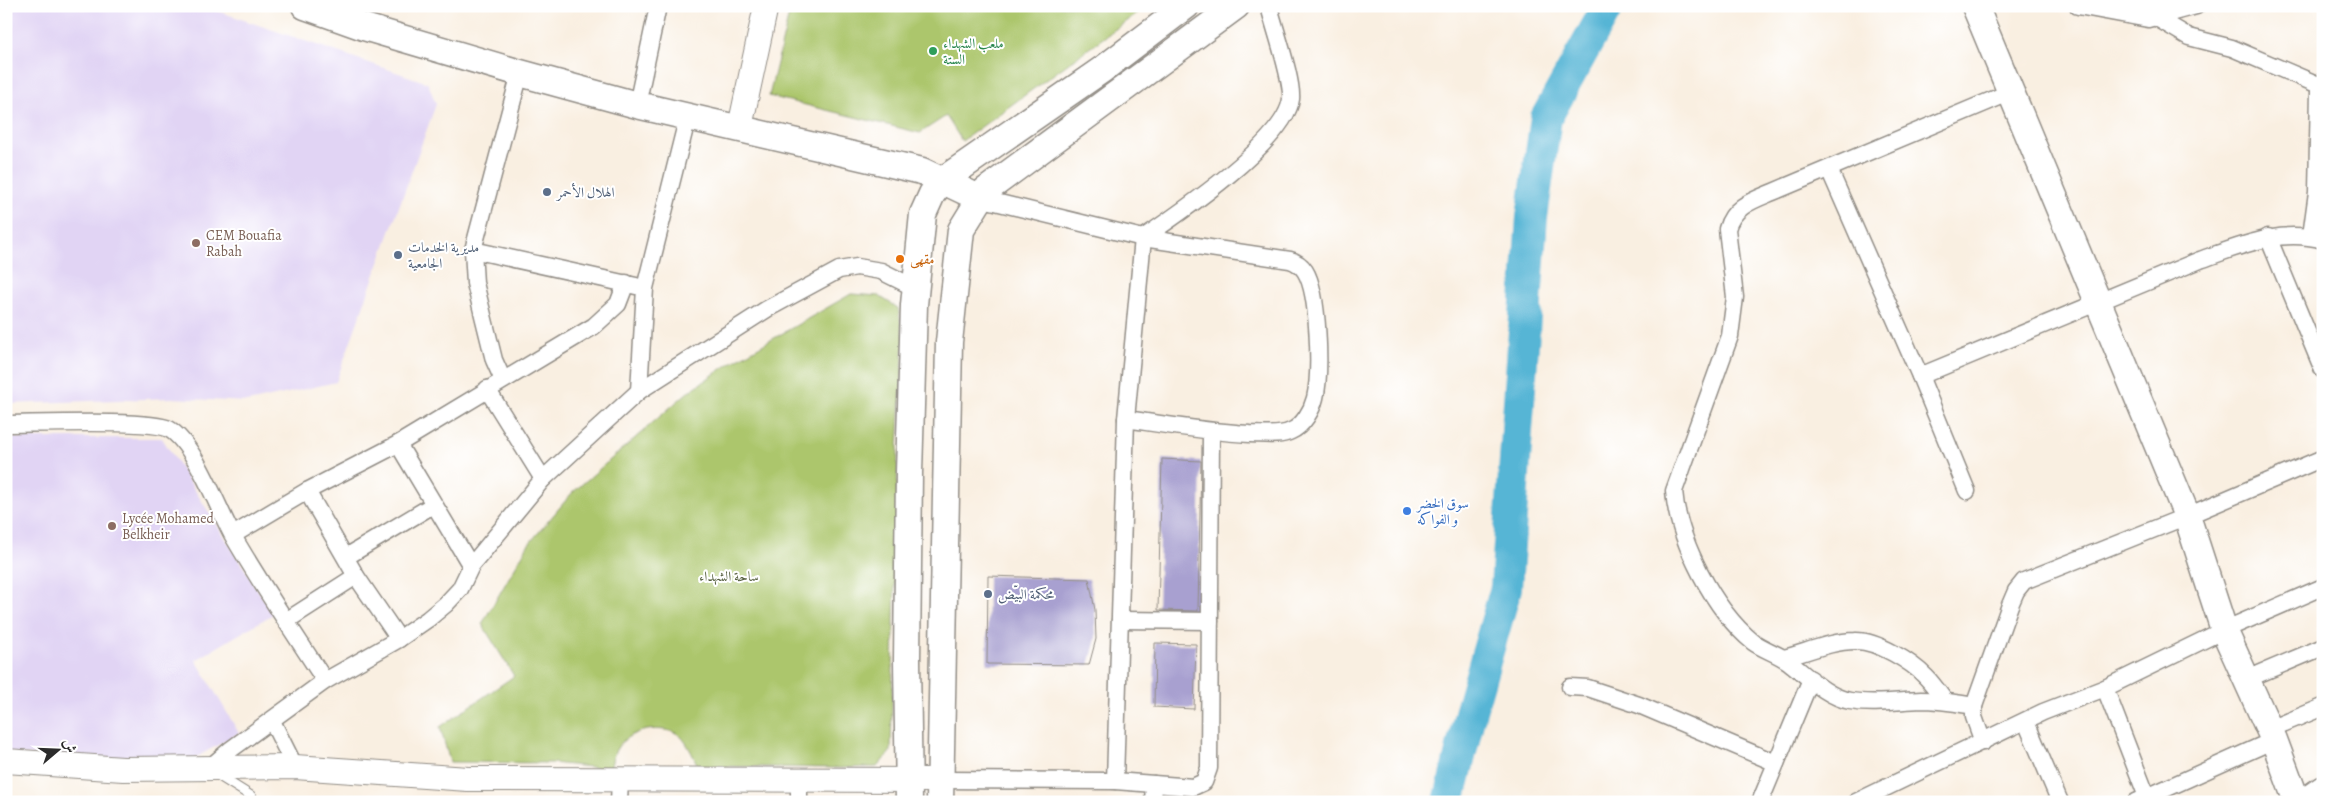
<svg xmlns="http://www.w3.org/2000/svg" width="2329" height="808" font-family="Alegreya,Amiri,serif">
<style>
.built{fill:#e1d4f4}
.green{fill:#acc66c;stroke:#6c784c}
.lines{fill:none;stroke-linecap:round;stroke-linejoin:round}
.river{stroke:#57b5d5;stroke-width:32}
.building{fill:#a8a0d0}
.lane-casing{stroke:#928d86;stroke-width:11}
.street-casing{stroke:#928d86;stroke-width:19}
.secondary-casing{stroke:#928d86;stroke-width:26}
.primary-casing{stroke:#928d86;stroke-width:29}
.path{stroke:#928d86;stroke-width:3;stroke-dasharray:4 4;stroke-linecap:butt}
.lane{stroke:#fff;stroke-width:9}
.street{stroke:#fff;stroke-width:16}
.secondary{stroke:#fff;stroke-width:24}
.primary{stroke:#fff;stroke-width:26}
.leisure-dot{fill:#2e9e5b;stroke:#fff;stroke-width:2}
.service-dot{fill:#5c6f8a;stroke:#fff;stroke-width:2}
.education-dot{fill:#8d6e63;stroke:#fff;stroke-width:2}
.food-dot{fill:#e8710a;stroke:#fff;stroke-width:2}
.shop-dot{fill:#3f7fe0;stroke:#fff;stroke-width:2}
.labels{text-anchor:middle;stroke-width:4;stroke-linejoin:round;paint-order:stroke}
.leisure-label{font-size:14px;fill:#27864d;stroke:#fff;text-anchor:start}
.service-label{font-size:14px;fill:#4e5e75;stroke:#fff;text-anchor:start}
.education-label{font-size:14px;fill:#785e54;stroke:#fff;text-anchor:start}
.food-label{font-size:14px;fill:#c56008;stroke:#fff;text-anchor:start}
.shop-label{font-size:14px;fill:#366cbe;stroke:#fff;text-anchor:start}
.park-label{font-size:14px;fill:#586142;stroke:#fff}
</style>
<rect width="100%" height="100%" fill="#fff"/>
<filter id="ink" filterUnits="userSpaceOnUse"><feTurbulence type="fractalNoise" baseFrequency=".02" numOctaves="2"/><feDisplacementMap in="SourceGraphic" scale="10" xChannelSelector="R" yChannelSelector="G"/><feConvolveMatrix kernelMatrix="1 2 1 2 8 2 1 2 1" color-interpolation-filters="sRGB"/></filter>
<filter id="wash" filterUnits="userSpaceOnUse"><feTurbulence type="fractalNoise" baseFrequency=".0096" numOctaves="4" result="noise"/><feDisplacementMap in="SourceGraphic" scale="20" xChannelSelector="R" yChannelSelector="G"/><feGaussianBlur stdDeviation="1.12" result="paint"/><feColorMatrix in="noise" values="0 0 0 0 0 0 0 0 0 0 0 0 0 0 0 0 0 1.4 0 .05"/><feComposite in="paint" operator="in"/></filter>
<g filter="url(#wash)">
<rect width="100%" height="100%" fill="#f9efe1"/>
<g class="built">
<path d="M6,6H203L428,83L436,104L336,382L248,402L172,398L6,404Z"/>
<path d="M6,438H162L273,614L196,660L239,733L186,763L6,754Z"/>
</g>
<g class="green">
<path d="M791,6H1147L962,141L946,116L920,133L769,96Z"/>
<path d="M851,294L879,296L898,308L904,339L898,450L891,751L877,767L840,768L698,766C693,756 686,738 676,733C656,725 627,730 616,750C613,755 612,763 610,769L552,763L450,762L440,727L514,676L482,624L528,545L572,493L688,392L729,364Z"/>
</g>
<g class="lines">
<path class="river" d="M1449,802L1470,714L1506,588L1532,217L1546,118L1608,6"/>
</g>
<g id="blocks">
<g class="building">
<path d="M1162,459L1201,461L1198,611L1158,610Z"/>
<path d="M988,576L1089,579L1095,610L1096,639L1089,665L987,664Z"/>
<path d="M1155,643L1196,644L1194,709L1154,707Z"/>
</g>
</g>
</g>
<g filter="url(#ink)">
<use href="#blocks" fill-opacity="0" stroke="#928d86" stroke-width="1"/>
<g class="lines">
<g class="lane-casing">
<path id="lane" d="M216,774L251,796L255,802"/>
</g>
<g class="street-casing">
<g id="street">
<path d="M2078,6L2148,19L2196,6"/>
<path d="M2157,18L2189,37L2232,48L2321,86"/>
<path d="M637,105L658,6"/>
<path d="M1829,169L1920,376L1967,491"/>
<path d="M979,198L1143,238L1290,260C1297,262 1301,265 1305,271C1319,293 1321,373 1315,398C1312,410 1303,426 1291,431C1279,437 1263,434 1250,434C1208,432 1167,425 1126,419"/>
<path d="M2311,236L2317,192L2319,91L2323,82"/>
<path d="M2268,237L2323,370"/>
<path d="M473,250L636,286"/>
<path d="M1920,376L2200,260C2240,246 2280,228 2323,240"/>
<path d="M503,380L494,360L475,283L473,250L520,73"/>
<path d="M487,389L543,479"/>
<path d="M639,391L645,288L688,116"/>
<path d="M6,424C34,424 151,419 169,429C195,444 218,509 233,536C262,586 294,633 325,681"/>
<path d="M398,444L471,566"/>
<path d="M307,491L356,576L399,639"/>
<path d="M233,535L307,491L398,444L594,326L618,304L626,283"/>
<path d="M346,557L433,505"/>
<path d="M1120,620L1210,621"/>
<path d="M286,621L356,576"/>
<path d="M1784,658C1807,652 1832,641 1855,641C1876,640 1912,662 1926,677C1933,684 1939,693 1945,701"/>
<path d="M2247,679L2323,647"/>
<path d="M1570,687L1588,688L1639,705L1776,763"/>
<path d="M2105,688L2149,802"/>
<path d="M1974,706C1956,703 1940,700 1921,700C1897,701 1874,705 1850,701C1827,697 1807,676 1789,662C1779,654 1764,650 1753,642C1714,610 1678,541 1674,491L1730,336L1735,297L1727,229C1733,206 1754,200 1773,192L2011,92"/>
<path d="M272,721L295,767"/>
<path d="M2026,722L2060,802"/>
<path d="M2268,730L2323,707"/>
<path d="M1983,742L1974,717V706L2010,605L2016,591L2024,581L2187,516L2323,458"/>
<path d="M208,769L230,750L325,681L399,639L428,619L446,604L460,589L471,566L543,479L639,391L767,309L839,270L857,267L881,271L915,288"/>
<path d="M940,780L1115,781L1193,787L1204,782L1209,768L1211,432"/>
<path d="M1115,781L1126,419L1143,238C1177,215 1286,141 1291,99C1293,80 1274,27 1269,6"/>
<path d="M619,802L620,779"/>
<path d="M799,802V781"/>
<path d="M1153,802L1154,784"/>
<path d="M1760,802L1811,679"/>
<path d="M1856,802L2043,712L2105,688L2224,630L2323,587"/>
<path d="M2136,802L2274,740"/>
</g>
</g>
<g class="secondary-casing">
<g id="secondary">
<path d="M740,127L766,6"/>
<path d="M6,761L123,769L295,767L468,779L940,780"/>
</g>
</g>
<g class="primary-casing">
<g id="primary">
<path d="M305,6L364,27L520,73L637,105L922,171L979,198"/>
<path d="M1975,6L2187,516L2224,630L2274,740L2297,802"/>
<path d="M909,802L907,660L909,473L914,305L923,214L932,194L943,180L1103,69L1186,6"/>
<path d="M940,802L949,342L961,230L985,191L1236,6"/>
<path d="M2304,802L2323,789"/>
</g>
</g>
<path class="path" d="M6,800L7,802"/>
<use href="#lane" class="lane"/>
<use href="#street" class="street"/>
<use href="#secondary" class="secondary"/>
<use href="#primary" class="primary"/>
</g>
</g>
<circle class="leisure-dot" cx="933" cy="51" r="5"/>
<g class="service-dot">
<circle cx="547" cy="192" r="5"/>
<circle cx="398" cy="255" r="5"/>
<circle cx="988" cy="594" r="5"/>
</g>
<g class="education-dot">
<circle cx="196" cy="243" r="5"/>
<circle cx="112" cy="526" r="5"/>
</g>
<circle class="food-dot" cx="900" cy="259" r="5"/>
<circle class="shop-dot" cx="1407" cy="511" r="5"/>
<g class="labels">
<g class="leisure-label">
<text x="943" y="48">ملعب الشهداء<tspan x="943" dy="16">الستة</tspan></text>
</g>
<g class="service-label">
<text x="557" y="197">الهلال الأحمر</text>
<text x="408" y="252">مديرية الخدمات<tspan x="408" dy="16">الجامعية</tspan></text>
<text x="998" y="599">محكمة البيّض</text>
</g>
<g class="education-label">
<text x="206" y="240">CEM Bouafia<tspan x="206" dy="16">Rabah</tspan></text>
<text x="122" y="523">Lycée Mohamed<tspan x="122" dy="16">Belkheir</tspan></text>
</g>
<g class="food-label">
<text x="910" y="264">مقهى</text>
</g>
<g class="shop-label">
<text x="1417" y="508">سوق الخضر<tspan x="1417" dy="16">و الفواكه</tspan></text>
</g>
<g class="park-label">
<text x="729" y="581">ساحة الشهداء</text>
</g>
</g>
<rect width="2329" height="808" fill="none" stroke="#fff" stroke-width="25"/>
<g transform="translate(58 750) rotate(71)" stroke="#ffffff" stroke-width="4" paint-order="stroke">
<path d="M0-4L9 19L0 12L-9 19Z" fill="#2b2b2b"/>
<text y="-8" font-size="14" font-weight="bold" text-anchor="middle" fill="#2b2b2b">ش</text>
</g>
</svg>
